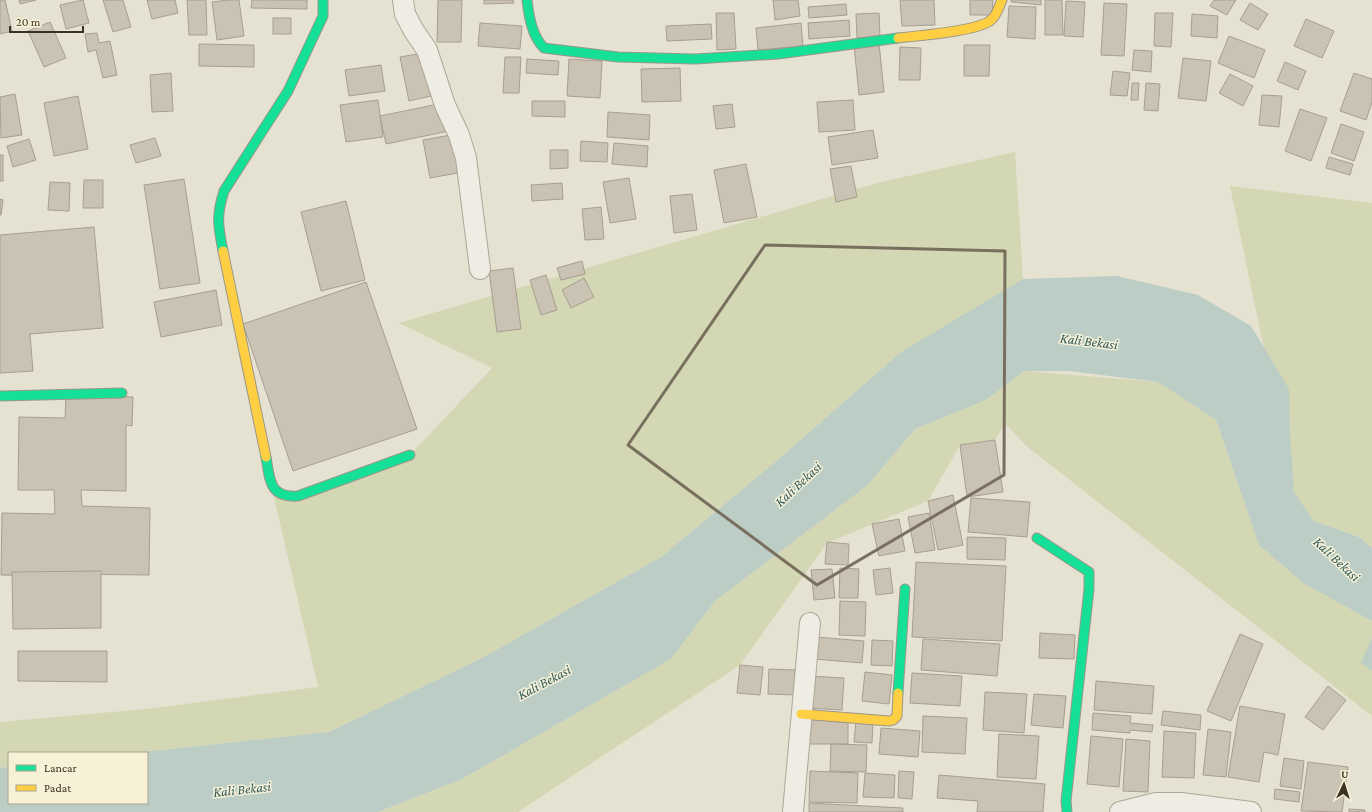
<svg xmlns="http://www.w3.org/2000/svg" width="1372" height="812" font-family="'Crimson Pro',serif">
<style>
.green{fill:#d3d7b3}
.water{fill:#bbcdc4}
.building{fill:#cac2b2;stroke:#a79e90}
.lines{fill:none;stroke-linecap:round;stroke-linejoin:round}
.street-casing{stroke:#aca799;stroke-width:22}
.fast-casing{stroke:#9c9689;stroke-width:11}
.slow-casing{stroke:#9c9689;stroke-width:11}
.street{stroke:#eeece3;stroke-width:20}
.fast{stroke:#16e098;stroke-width:9}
.slow{stroke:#ffcf43;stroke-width:9}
.marked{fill:none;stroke:#786f5e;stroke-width:3;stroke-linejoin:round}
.labels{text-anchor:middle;stroke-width:3;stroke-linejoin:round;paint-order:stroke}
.water-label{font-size:14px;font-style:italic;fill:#2f5a5c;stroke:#f7f1d8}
</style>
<rect width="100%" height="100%" fill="#e6e2d1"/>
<g class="green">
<path d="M1015,152L1023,279L901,352L773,464L661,557L482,658L329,732L134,753H9V767L0,768V722L146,709L318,687L271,484L280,495L410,455L492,368L399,323L877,183Z"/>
<path d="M1230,186L1372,203V548L1359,537L1314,521L1294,492Z"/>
<path d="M1024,371L1158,382L1216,420L1259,545L1303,583L1372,621V638L1362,663L1372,671V716L1025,445L1005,423L995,440L960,445L928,501L827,543L740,665L518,812H378L462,779L671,659L715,601L868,485L915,429L986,400Z"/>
</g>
<g class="water">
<path d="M1117,276L1198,295L1251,326L1289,389L1290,435L1294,492L1314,521L1359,537L1372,548V621L1303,583L1259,545L1216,420L1158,382L1069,371H1024L986,400L915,429L868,485L715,601L671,659L462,779L378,812H0V768L9,767V803H147V753H134L329,732L482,658L661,557L773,464L901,352L1023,279Z"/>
<path d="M1372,638V671L1361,663Z"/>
</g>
<g class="building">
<path d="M0,0H5L12,31L0,34Z"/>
<path d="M19,0H36L20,4Z"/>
<path d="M83,0L89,23L66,29L60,5Z"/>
<path d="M103,0H123L131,27L113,32Z"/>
<path d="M147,0H175L178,13L152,19Z"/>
<path d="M187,0H206L207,35H189Z"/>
<path d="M228,0H239L244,36L217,40L212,2Z"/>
<path d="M252,0H307V9L251,8Z"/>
<path d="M438,0H462L461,42H437Z"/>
<path d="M484,0H513L514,3L484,4Z"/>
<path d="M773,0H798L800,16L775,20Z"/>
<path d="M900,0H934L935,25L902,26Z"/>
<path d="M970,0H993L992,15H970Z"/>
<path d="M1011,0H1041V5L1011,2Z"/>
<path d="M1045,0H1062L1063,35H1045Z"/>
<path d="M1214,0H1236L1227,15L1210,6Z"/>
<path d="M1066,1L1085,2L1083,37L1064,36Z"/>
<path d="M1104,3L1127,4L1124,56L1101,55Z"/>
<path d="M1250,3L1268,14L1258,30L1240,20Z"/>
<path d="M846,4L847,15L809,18L808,7Z"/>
<path d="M1009,6L1036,7L1035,39L1007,37Z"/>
<path d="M716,13H734L736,49L717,50Z"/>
<path d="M879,13L880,37L857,38L856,14Z"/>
<path d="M1155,13H1173L1171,47L1154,46Z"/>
<path d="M1192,14L1218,16L1217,38L1191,36Z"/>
<rect x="273" y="18" width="18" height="16"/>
<path d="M1306,19L1334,31L1322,58L1294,46Z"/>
<path d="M849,20L850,36L809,39L808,23Z"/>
<path d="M50,22L66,58L44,67L28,31Z"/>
<path d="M480,23L522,26L520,49L478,46Z"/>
<path d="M801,23L803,46L758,50L756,28Z"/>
<path d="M711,24L712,39L667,41L666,26Z"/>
<path d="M97,33L99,43L110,41L117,75L103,78L96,50L88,52L85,34Z"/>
<path d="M1229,36L1265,50L1254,78L1218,63Z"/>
<path d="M879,43L884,92L859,95L854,45Z"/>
<path d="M199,44L254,45V67L199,66Z"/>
<path d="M964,45H990L989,76H964Z"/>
<path d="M900,47L921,48L920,80H899Z"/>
<path d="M1134,50L1152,51L1151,72L1132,70Z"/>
<path d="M423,53L431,96L409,101L400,57Z"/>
<path d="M505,57H521L519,93H503Z"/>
<path d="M1183,58L1211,61L1206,101L1178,98Z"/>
<path d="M527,59L559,61L558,75L526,73Z"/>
<path d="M569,59L602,61L600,98L567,96Z"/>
<path d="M1285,62L1306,71L1298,90L1277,81Z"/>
<path d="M381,65L385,91L349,96L345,70Z"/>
<path d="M680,68L681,101L642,102L641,69Z"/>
<path d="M1113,71L1130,73L1127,96L1110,95Z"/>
<path d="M171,73L173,111L152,112L150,75Z"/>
<path d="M1354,73L1372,79V102L1366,120L1340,111Z"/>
<path d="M1230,74L1253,86L1243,106L1219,93Z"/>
<path d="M1132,83H1139L1138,100H1131Z"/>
<path d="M1146,83L1160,84L1158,111L1144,110Z"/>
<path d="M15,94L22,135L1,138L0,97Z"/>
<path d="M1262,95L1282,96L1279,127L1259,125Z"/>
<path d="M78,96L88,149L54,156L44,103Z"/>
<path d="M378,100L383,137L346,142L340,105Z"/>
<path d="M853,100L855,130L819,132L817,102Z"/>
<path d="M532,101H565V117L532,116Z"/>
<path d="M443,103L449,131L386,144L380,116Z"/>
<path d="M732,104L735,127L716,129L713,106Z"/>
<path d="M1300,109L1327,118L1311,161L1285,151Z"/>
<path d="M608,112L650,115L649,140L607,137Z"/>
<path d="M1341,124L1364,132L1354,161L1331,153Z"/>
<path d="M873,130L878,158L832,165L828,137Z"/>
<path d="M456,134L463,172L430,178L423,140Z"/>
<path d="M155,138L161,156L136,163L130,145Z"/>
<path d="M29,139L36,160L13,167L7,146Z"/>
<path d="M581,141L608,143L607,162L580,161Z"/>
<path d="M614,143L648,146L647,167L612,164Z"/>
<path d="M550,150H568V168L550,169Z"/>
<rect x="0" y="155" width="3" height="26"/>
<path d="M1329,157L1353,164L1350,175L1326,168Z"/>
<path d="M746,164L757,217L724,223L714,170Z"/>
<path d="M851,166L857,197L836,202L830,169Z"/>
<path d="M629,178L636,219L610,223L603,182Z"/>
<path d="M184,179L200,283L160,289L144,185Z"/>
<path d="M84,180H103V208H83Z"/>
<path d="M50,182L70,183L69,211L48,210Z"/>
<path d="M562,183L563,199L532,201L531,185Z"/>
<path d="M692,194L697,230L674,233L670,196Z"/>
<path d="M0,199L3,200L1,215H0Z"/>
<path d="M346,201L365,280L321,291L301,212Z"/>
<path d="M601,207L604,239L585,240L582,209Z"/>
<path d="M94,227L103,328L30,334L33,371L0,373V235Z"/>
<path d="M582,261L585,274L561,280L557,268Z"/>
<path d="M513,268L521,329L497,332L489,271Z"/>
<path d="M546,275L557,310L541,315L530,280Z"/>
<path d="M584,278L594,297L571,308L562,290Z"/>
<path d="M366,282L417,429L293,471L243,324Z"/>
<path d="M216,290L222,325L161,337L154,302Z"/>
<path d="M66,395L133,397L132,426L126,425V491L81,490L82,506L150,508L149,575L61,574V576L1,575L2,513L55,514L54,490H18L19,417L65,418Z"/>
<path d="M995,440L1003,492L967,497L960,445Z"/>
<path d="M953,495L963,545L938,550L928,501Z"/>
<path d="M971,498L1030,502L1027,537L968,532Z"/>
<path d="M929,513L935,550L915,553L908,517Z"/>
<path d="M899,519L905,551L879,556L872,524Z"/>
<path d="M967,537L1006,538L1005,560L967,559Z"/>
<path d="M827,542L849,544L848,565L825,564Z"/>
<path d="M916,562L1006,566L1002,641L912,637Z"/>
<path d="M840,568L859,569L858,598H839Z"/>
<path d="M890,568L893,593L876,595L873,570Z"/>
<path d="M832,569L835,598L814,600L811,570Z"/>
<path d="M101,571V628L13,629L12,572Z"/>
<path d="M840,601L866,602L865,636L839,635Z"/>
<path d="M1040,633L1075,635L1074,659L1039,658Z"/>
<path d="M1240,634L1263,644L1231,721L1207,711Z"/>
<path d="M816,637L864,641L862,663L814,659Z"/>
<path d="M923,639L1000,644L997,676L921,670Z"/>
<path d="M872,640L893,641L892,666L871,665Z"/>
<path d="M18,651H107V682L18,681Z"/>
<path d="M740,665L763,667L760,695L737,693Z"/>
<path d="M769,669L795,670L794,695L768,694Z"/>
<path d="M865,672L892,675L889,704L862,701Z"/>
<path d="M912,673L962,676L960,706L910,703Z"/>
<path d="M809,676L844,678L842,710L807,708Z"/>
<path d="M1096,681L1154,686L1152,714L1094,710Z"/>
<path d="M1328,686L1346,700L1323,730L1305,717Z"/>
<path d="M985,692L1027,694L1024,733L983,730Z"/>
<path d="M1034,694L1066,696L1063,728L1031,725Z"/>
<path d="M1240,706L1285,714L1278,755L1264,752L1259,782L1228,777Z"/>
<path d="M1163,711L1201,715L1200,730L1161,725Z"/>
<path d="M1093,713L1131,716L1130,723L1153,725L1152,732L1130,730V733L1092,730Z"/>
<path d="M923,716L967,718L965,754L922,752Z"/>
<rect x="805" y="719" width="43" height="25"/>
<path d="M856,721L873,722L872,743L854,742Z"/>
<path d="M881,728L920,731L918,757L879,754Z"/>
<path d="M1208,729L1231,732L1226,777L1203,775Z"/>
<path d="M1164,731L1196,733L1194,778L1162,777Z"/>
<path d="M999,734L1039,736L1036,779L997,777Z"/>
<path d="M1091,736L1123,739L1119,787L1087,784Z"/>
<path d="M1126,739L1150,741L1148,792L1123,791Z"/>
<path d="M831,744L867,745L866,772L830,771Z"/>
<path d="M1284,758L1304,761L1301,789L1280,786Z"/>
<path d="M1308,762L1348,767L1342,812L1301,811Z"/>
<path d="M810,771L858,773L857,803L809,802Z"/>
<path d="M899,771L914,772L912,799L898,798Z"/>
<path d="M865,773L895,775L894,798L863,797Z"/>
<path d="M939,775L1045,784L1043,812H977L978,801L937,798Z"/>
<path d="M1275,789L1300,792L1299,802L1274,799Z"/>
<path d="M809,803L903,808V812H809Z"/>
<path d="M1349,809L1365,810V812H1349Z"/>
</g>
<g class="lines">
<g class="street-casing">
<g id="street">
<path d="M403,0L405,14L414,31L427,50L445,105L459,135L466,158L480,269"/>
<path d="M793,812L810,623"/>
<path d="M1120,812L1156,803H1181L1251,812"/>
</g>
</g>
<g class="fast-casing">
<g id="fast">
<path d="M527,0C529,17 532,36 544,48L618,57L695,59L778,54L898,38"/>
<path d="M223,251C218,226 216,216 224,191L288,91L323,16V0"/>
<path d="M0,396L122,393"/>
<path d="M266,457C270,480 269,498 298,496L410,455"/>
<path d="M1037,538L1089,572V589L1066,801L1067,812"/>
<path d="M898,693L905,589"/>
</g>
</g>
<g class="slow-casing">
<g id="slow">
<path d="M898,38C916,36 982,31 992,19C997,15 999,6 1002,0"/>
<path d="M223,251L266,457"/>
<path d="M801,714L889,721L893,720L897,716L898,693"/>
</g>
</g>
<use href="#street" class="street"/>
<use href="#fast" class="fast"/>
<use href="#slow" class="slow"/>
</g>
<path class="marked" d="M765,245L1005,251L1004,475L817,585L628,445Z"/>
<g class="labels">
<g class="water-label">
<text transform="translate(1089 341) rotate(7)" y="5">Kali Bekasi</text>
<text transform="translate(798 484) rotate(-43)" y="5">Kali Bekasi</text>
<text transform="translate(1337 559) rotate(43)" y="5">Kali Bekasi</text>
<text transform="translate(544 682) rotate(-28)" y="5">Kali Bekasi</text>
<text transform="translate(242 789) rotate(-6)" y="5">Kali Bekasi</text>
</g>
</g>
<rect x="8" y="752" width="140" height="52" fill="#f7f1d8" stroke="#aca48e"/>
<rect x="16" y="765" width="20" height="6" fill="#16e098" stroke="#aca48e"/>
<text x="44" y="772" font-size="12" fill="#3c3120">Lancar</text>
<rect x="16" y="785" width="20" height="6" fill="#ffcf43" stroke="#aca48e"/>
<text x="44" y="792" font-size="12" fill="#3c3120">Padat</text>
<g transform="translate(1344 784) rotate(4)" stroke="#f7f1d8" stroke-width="3" paint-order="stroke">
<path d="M0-3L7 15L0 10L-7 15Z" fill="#3c3120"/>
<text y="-6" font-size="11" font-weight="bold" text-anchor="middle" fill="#3c3120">U</text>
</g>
<path d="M10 26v6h73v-6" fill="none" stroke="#3c3120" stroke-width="2"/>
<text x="16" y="26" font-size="12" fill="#3c3120" stroke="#f7f1d8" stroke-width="3" paint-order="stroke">20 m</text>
</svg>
